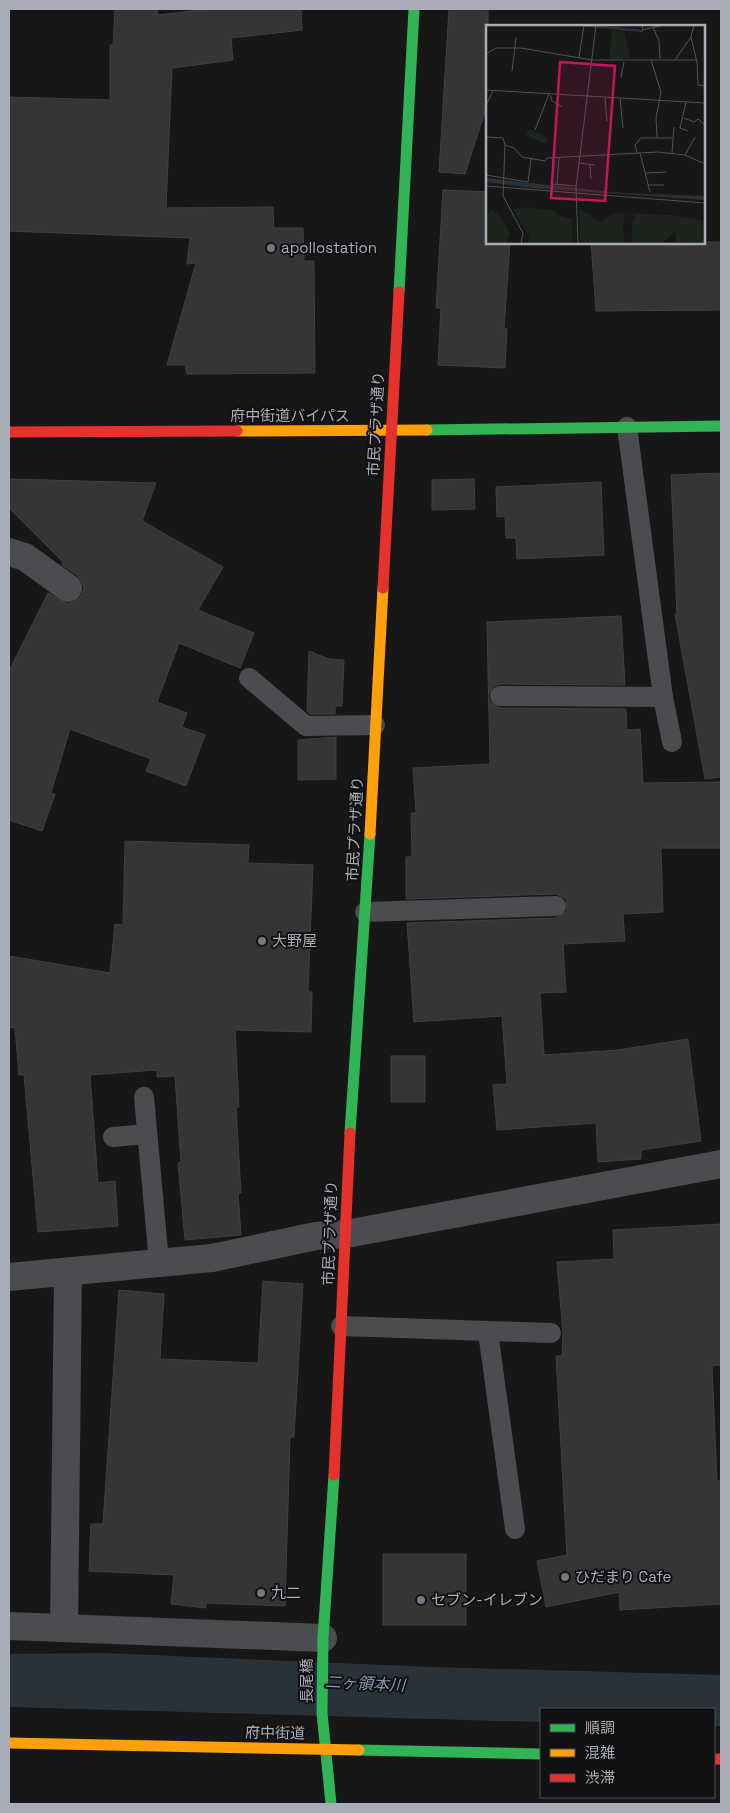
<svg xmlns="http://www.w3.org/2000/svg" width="730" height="1813" font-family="'Space Grotesk','Noto Sans JP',sans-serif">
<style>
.water{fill:#2a3239}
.building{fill:#353536;stroke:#3f4043}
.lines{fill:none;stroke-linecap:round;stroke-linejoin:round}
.lane{stroke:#4b4c50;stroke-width:20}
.street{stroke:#4b4c50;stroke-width:28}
.fast{stroke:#30b455;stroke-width:11}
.slow{stroke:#ff9f0a;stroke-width:11}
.jam{stroke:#e5322d;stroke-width:11}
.poi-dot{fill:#757880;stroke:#111113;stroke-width:2}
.labels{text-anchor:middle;stroke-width:4;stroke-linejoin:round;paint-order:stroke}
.poi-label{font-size:15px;fill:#a8adb8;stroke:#111113;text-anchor:start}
.street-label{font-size:15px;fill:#a8adb8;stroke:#111113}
.water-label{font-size:16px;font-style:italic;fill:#7f9bb3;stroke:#111113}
.inset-river{fill:none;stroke:#2a3239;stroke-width:2.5}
.inset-road{fill:none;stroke:#515357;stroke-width:1}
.view{fill:#c2185b;fill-opacity:0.15;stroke:#c2185b;stroke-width:2.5}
.inset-edge{fill:none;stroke:#a8adb8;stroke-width:2.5}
</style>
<rect width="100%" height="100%" fill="#171717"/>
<path class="water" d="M103,1653L432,1667L721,1675V1726H714V1709H541V1722L9,1707V1654Z"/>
<g class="building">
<path d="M115,9H157V15L211,9H301L302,30L231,38L233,60L172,68L166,208L273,207L274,228H303L304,261H314L315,373L187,374L185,365H167L196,263L187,264L190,238L9,231V97L110,100V45H113Z"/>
<path d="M449,9H488V102L465,174L439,172Z"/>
<path d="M443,190L488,192V242H510L504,329H507L505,368L438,365L441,308H436Z"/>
<path d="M591,242H721V310L596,311Z"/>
<path d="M721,473V777L705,779L675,614H677L671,475Z"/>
<path d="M9,479L156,483L142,521L223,567L198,610L254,633L240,668L179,643L157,702L187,713L182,727L205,735L186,786L146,771L151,759L70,729L51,793L55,794L42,831L9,820V671L48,593L67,604L74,602L80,598L84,589L82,582L78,576L62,565L63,562L9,508Z"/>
<path d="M474,479L475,509L432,510V480Z"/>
<path d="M601,482L604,555L517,559L516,538H506L505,516L497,517L496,487Z"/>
<path d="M621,616L625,685L500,684L494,686L488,695L490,702L500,708L626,709L627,730L640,729L643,783L721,782V848H661L663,912L623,914L625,941L563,944L566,992L540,993L544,1055L618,1050L688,1039L701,1141L641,1150V1159L598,1162L596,1123L497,1130L493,1085L507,1084L502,1016L414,1022L407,923L556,918L567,911L566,899L556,894L406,899V857H412L411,813H416L413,768L490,764L487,622Z"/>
<path d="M309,651L329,659L344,660L342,706H335V714H310L307,711Z"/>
<path d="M336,737V779L298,780V740Z"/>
<path d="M125,841L249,845L248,863L313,865L308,992H312L311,1032L235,1030L239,1107H236L241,1193H238L241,1235L185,1240L178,1163L181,1162L175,1076L157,1077V1070L90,1075L98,1183L115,1181L118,1226L38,1232L24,1075H19L15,1028L9,1027V956L110,973L115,924L123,925Z"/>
<rect x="391" y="1056" width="34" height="46"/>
<path d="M721,1224V1365L712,1366L717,1481H721V1604L620,1610L619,1592L546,1607L537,1561L567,1555L556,1356H562L563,1333L557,1262L614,1259L613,1230Z"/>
<path d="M263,1281L303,1284L294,1437H290L285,1606L206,1603V1608L171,1604L174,1575L89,1571L91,1524H103L119,1290L164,1294L160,1359L258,1363Z"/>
<rect x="383" y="1554" width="83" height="71"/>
</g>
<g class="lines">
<g class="lane">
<path d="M627,427L663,697L672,742"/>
<path d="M249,678L306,726L375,725"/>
<path d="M500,696L663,697"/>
<path d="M365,912L556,906"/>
<path d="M144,1097L159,1262"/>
<path d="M113,1137L147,1134"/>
<path d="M341,1326L551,1333"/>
<path d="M488,1332L515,1529"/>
</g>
<g class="street">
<path d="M9,552L25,557L68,588"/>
<path d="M9,1277L212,1258L316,1236L346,1234L721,1164"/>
<path d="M9,1626L323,1638"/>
<path d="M64,1628L68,1273"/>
</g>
<g class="fast">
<path d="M399,292L414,9"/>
<path d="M427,430L721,426"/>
<path d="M350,1133L370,834"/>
<path d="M359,1750L541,1754"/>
<path d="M331,1804L322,1713L323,1638L334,1475"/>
</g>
<g class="slow">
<path d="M237,431L427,430"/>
<path d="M370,834L383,588"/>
<path d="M9,1743L359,1750"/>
</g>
<g class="jam">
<path d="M9,432L237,431"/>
<path d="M383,588L399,292"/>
<path d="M334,1475L350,1133"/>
<path d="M714,1759H721"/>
</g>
</g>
<g class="poi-dot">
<circle cx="271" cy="248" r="5"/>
<circle cx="262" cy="941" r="5"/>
<circle cx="565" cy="1577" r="5"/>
<circle cx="261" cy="1593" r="5"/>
<circle cx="421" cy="1600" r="5"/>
</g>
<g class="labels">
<g class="poi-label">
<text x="281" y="253">apollostation</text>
<text x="272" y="946">大野屋</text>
<text x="575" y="1582">ひだまり Cafe</text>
<text x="271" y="1598">九二</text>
<text x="431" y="1605">セブン-イレブン</text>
</g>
<g class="street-label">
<text x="290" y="421">府中街道バイパス</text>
<text transform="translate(376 424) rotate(-87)" y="5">市民プラザ通り</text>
<text transform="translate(355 829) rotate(-87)" y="5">市民プラザ通り</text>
<text transform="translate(330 1233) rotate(-88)" y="5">市民プラザ通り</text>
<text transform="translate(307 1681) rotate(-90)" y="5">長尾橋</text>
<text transform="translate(275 1733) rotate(1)" y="5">府中街道</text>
</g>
<g class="water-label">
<text transform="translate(365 1683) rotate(3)" y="6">二ヶ領本川</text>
</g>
</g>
<g transform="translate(486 25)">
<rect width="219" height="219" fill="#171717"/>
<path d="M126,6H138L144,33L123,35ZM43,104L56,109L61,115L60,119L40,110ZM42,182L70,186V190L86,194V218H42L43,212L27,184ZM93,183L115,198L128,188L184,190L219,196V218L190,217V206L177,218H146V199L149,190L143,189L139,190L137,199L139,218H94ZM5,185L12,188L24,208L20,218H0L1,191Z" fill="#1d241e"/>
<path d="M0,153L135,168L219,171V175L47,163L0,157Z" fill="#2a3239"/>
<path class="inset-river" d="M95,0L157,6"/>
<path class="inset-road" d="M156,0L157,5L177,0M167,2L173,16L174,33M205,12L211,37L212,60L219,61M0,29L10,23H35L106,35H210M93,32L98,0M165,35L175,67L170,93L171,112M189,35L205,12L208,0M26,46L30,13M135,52L138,37M0,65L219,78M65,71V75L76,82M119,73L121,96M134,73L137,103M200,77L194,103L202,106M0,80L7,66M198,93L208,97L212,94L219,100M49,105L63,69M0,112L17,113L19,120L28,123L36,132L59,136L61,133L172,127L199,130L219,139M19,120L17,171L37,208L35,218M151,128L149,120L155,113H187M154,128L164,167M186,128L188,102M199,130L209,112M93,138L109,140M104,139L105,154M160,148L180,147M0,150L42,157L45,134M66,159L90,161M71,159L73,133M162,160H178M0,161L219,178M92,218L90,162L110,0"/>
<path class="view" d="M74,37L129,41L119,176L65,173Z"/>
<rect width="219" height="219" class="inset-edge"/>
</g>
<rect width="730" height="1813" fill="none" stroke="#a8adb8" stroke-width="20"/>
<rect x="540" y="1708" width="175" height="90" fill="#111113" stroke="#4d4f55"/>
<rect x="550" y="1724" width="25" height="8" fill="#30b455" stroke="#4d4f55"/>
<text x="585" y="1733" font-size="15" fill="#a8adb8">順調</text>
<rect x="550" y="1749" width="25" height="8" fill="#ff9f0a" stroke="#4d4f55"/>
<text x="585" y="1758" font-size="15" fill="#a8adb8">混雑</text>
<rect x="550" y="1774" width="25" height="8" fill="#e5322d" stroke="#4d4f55"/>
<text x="585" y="1783" font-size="15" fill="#a8adb8">渋滞</text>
</svg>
